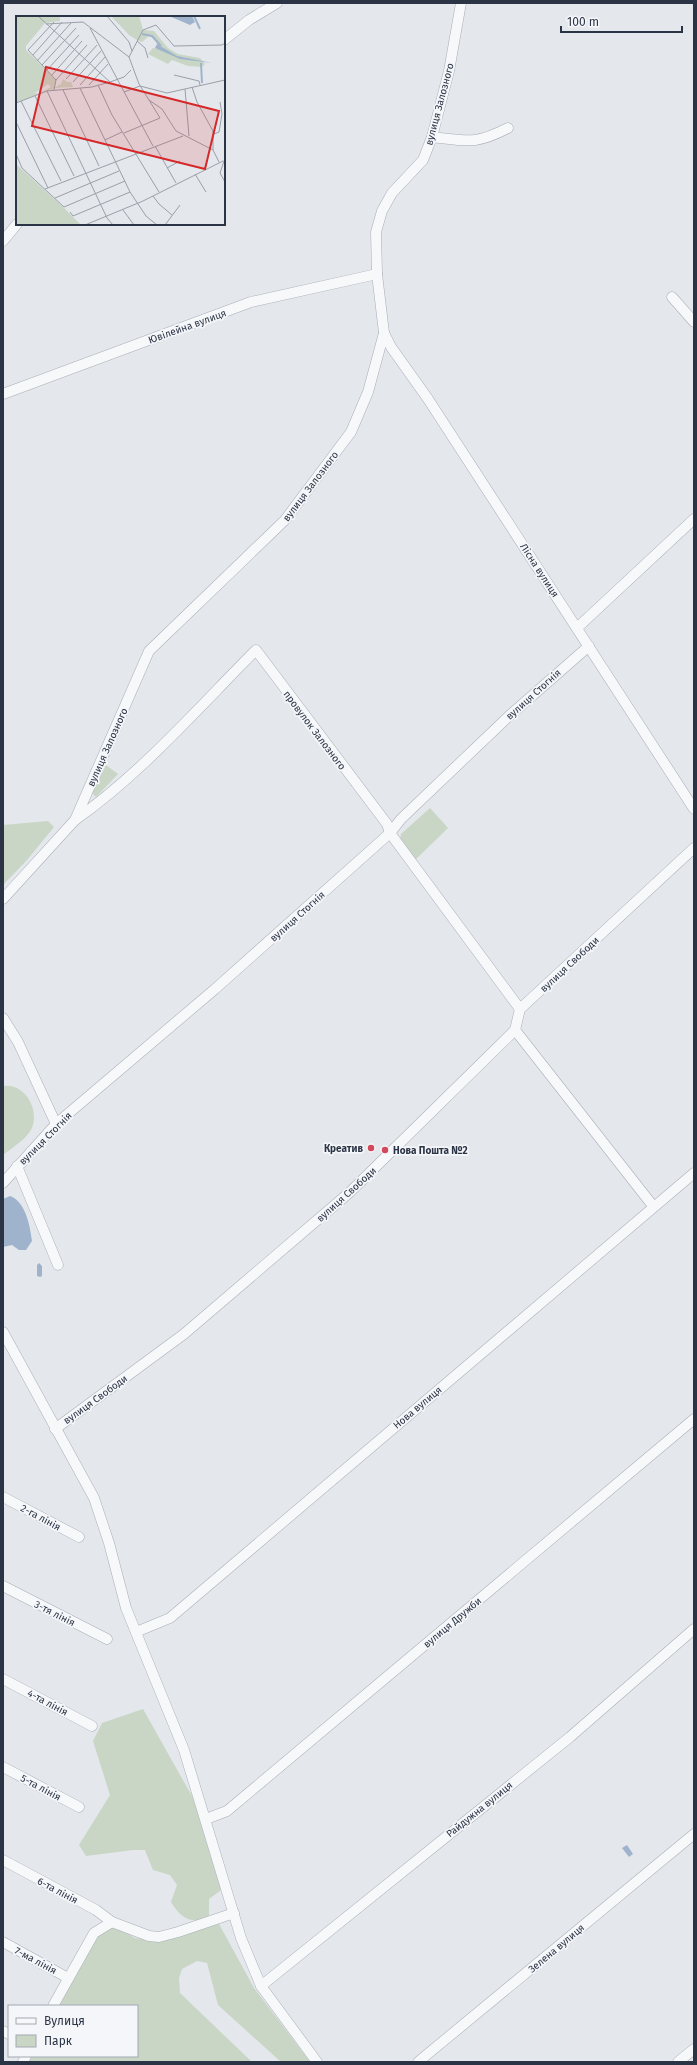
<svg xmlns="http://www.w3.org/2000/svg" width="697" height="2065" font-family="'Fira Sans',sans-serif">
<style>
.green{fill:#c9d6c5}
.water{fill:#9fb4cc}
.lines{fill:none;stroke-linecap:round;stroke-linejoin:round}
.minor-casing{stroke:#a9aeb7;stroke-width:11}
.minor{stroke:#f7f8fa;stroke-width:10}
.poi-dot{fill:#d1495b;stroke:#f4f6f9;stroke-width:1.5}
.labels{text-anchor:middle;stroke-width:3.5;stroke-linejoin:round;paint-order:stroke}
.street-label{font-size:10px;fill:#2b3445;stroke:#f4f6f9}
.poi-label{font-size:10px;font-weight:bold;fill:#2b3445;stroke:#f4f6f9;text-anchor:end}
.inset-river{fill:none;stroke:#9fb4cc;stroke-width:2}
.inset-road{fill:none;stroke:#9a9fa9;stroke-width:1}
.view{fill:#d62828;fill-opacity:0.15;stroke:#d62828;stroke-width:2}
.inset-edge{fill:none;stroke:#2b3445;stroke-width:2}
</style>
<rect width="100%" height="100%" fill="#e4e7ec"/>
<g class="green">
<path d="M106,765L118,774L96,797L92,793Z"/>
<path d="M430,808L448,828L415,860L400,840L401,834Z"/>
<path d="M48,821L54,827L27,860L3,885V825Z"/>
<path d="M3,1086C25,1082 41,1111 31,1130C25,1140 13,1147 3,1155Z"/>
<path d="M143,1709L193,1798L221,1890L209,1899V1915L207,1919C188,1923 181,1918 171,1902L177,1885L170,1875L153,1870L145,1850H133L86,1856L79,1845L110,1795L93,1741L102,1723Z"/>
<path d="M219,1924L254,1988L310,2062H281L218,2005L207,1963L197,1961L182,1969L179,1978L180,1993L252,2062H28L31,2056H137V2006H59L97,1934L113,1925L135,1938L157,1941Z"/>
</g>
<g class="water">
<path d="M10,1196C26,1202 30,1226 32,1241L26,1250H19L12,1245L3,1247V1199Z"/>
<path d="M39,1263L42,1266V1276L40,1277L37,1276V1265Z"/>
<path d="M627,1845L633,1854L629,1857L622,1848Z"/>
</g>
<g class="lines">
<g class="minor-casing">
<g id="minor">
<path d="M224,40L249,20L277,3"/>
<path d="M432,137C468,141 475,145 508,128"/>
<path d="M3,241L17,224"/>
<path d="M672,297L694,322"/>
<path d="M384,333L391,347L428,399L694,809"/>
<path d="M3,394L251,302L377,274"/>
<path d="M578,627L694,519"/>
<path d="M75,820C142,773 199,707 256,650L387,824L390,833L520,1009"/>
<path d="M3,899L75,820L149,651L285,520L351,432L368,392L384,333L377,274L376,232L382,211L392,193L423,160L432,137L449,71L461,3"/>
<path d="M3,1018L18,1042L56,1124"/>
<path d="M515,1030L653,1206"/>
<path d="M17,1166L58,1265"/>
<path d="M3,1183L56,1124L215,989L390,833L401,819L509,716L589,646"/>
<path d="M3,1332L94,1498L109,1543L126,1608L184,1750L241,1938L261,1986L317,2062"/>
<path d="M55,1429L184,1334L350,1192L515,1030L520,1009L694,848"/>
<path d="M3,1497L79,1537"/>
<path d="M3,1586L107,1639"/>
<path d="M136,1632L170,1618L694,1173"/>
<path d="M3,1679L92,1726"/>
<path d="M3,1767L79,1807"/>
<path d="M206,1819L227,1811L694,1419"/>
<path d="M3,1860L96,1910L112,1922L149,1936L159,1937L178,1932L234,1913"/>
<path d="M3,1942L68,1978"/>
<path d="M261,1986L570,1737L694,1629"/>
<path d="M53,2006L94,1933L112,1922"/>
<path d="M3,2031L9,2034"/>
<path d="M23,2062L26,2056"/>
<path d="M418,2062L694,1834"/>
<path d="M678,2062L694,2049"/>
</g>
</g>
<use href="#minor" class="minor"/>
</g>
<g class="poi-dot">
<circle cx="371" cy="1148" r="4"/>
<circle cx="385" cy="1150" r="4"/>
</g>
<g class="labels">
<g class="street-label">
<text transform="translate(439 104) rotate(-75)" y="4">вулиця Залозного</text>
<text transform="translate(187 326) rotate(-20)" y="4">Ювілейна вулиця</text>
<text transform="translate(310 486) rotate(-53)" y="4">вулиця Залозного</text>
<text transform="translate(540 570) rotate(57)" y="4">Лісна вулиця</text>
<text transform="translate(533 694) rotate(-42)" y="4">вулиця Стогнія</text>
<text transform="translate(315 730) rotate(53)" y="4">провулок Залозного</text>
<text transform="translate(107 747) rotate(-66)" y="4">вулиця Залозного</text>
<text transform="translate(297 916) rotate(-42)" y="4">вулиця Стогнія</text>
<text transform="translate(569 964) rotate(-43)" y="4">вулиця Свободи</text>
<text transform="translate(45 1138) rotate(-45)" y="4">вулиця Стогнія</text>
<text transform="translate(346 1194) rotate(-42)" y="4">вулиця Свободи</text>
<text transform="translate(95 1399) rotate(-36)" y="4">вулиця Свободи</text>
<text transform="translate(417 1407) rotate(-40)" y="4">Нова вулиця</text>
<text transform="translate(41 1517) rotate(28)" y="4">2-га лінія</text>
<text transform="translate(55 1613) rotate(27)" y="4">3-тя лінія</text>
<text transform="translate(452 1622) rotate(-40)" y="4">вулиця Дружби</text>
<text transform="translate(48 1702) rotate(28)" y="4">4-та лінія</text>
<text transform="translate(41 1787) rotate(28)" y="4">5-та лінія</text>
<text transform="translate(479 1809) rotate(-39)" y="4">Райдужна вулиця</text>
<text transform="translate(58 1890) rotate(28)" y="4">6-та лінія</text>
<text transform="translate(556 1948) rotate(-40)" y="4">Зелена вулиця</text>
<text transform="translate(36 1960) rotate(28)" y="4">7-ма лінія</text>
</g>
<g class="poi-label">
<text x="363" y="1152">Креатив</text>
<text x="393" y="1154" text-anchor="start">Нова Пошта №2</text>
</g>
</g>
<g transform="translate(16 16)">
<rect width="209" height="209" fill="#e4e7ec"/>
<path d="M0,0H44V5L29,7L10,30V34L40,64L38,73L24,77L35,71L32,68L19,77L23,78L0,87ZM95,0H123L127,14L138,15L152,32L162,38L184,42L189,48L186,51L172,50L156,44L152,48L132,38L137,32L143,33L139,23L133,20L126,26L121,24L113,19ZM47,63L51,66H55L57,71L38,72L45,68ZM0,148L48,192L65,209H0Z" fill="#c9d6c5"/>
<path d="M153,0H176L179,6L174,9ZM141,28L161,40L196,47L164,43L139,32Z" fill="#9fb4cc"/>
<path class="inset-river" d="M178,0L184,13M126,18L136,20L145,30M185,47L186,67"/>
<path class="inset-road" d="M22,0L94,66M91,0L113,26L116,35M38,6L12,34L40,64M30,8L67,6L113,41M74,12L137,130M121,25L129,32L132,42M17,39L46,6M21,45L55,7M26,49L60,12M31,54L63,19M36,59L66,25M158,59L183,65L184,69M50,63L81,29M57,66L85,35M64,69L89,41M73,69L92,48M82,69L96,99L143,176M124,70L151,77L209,64M176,71L181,86L197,115V134L203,146M64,72L114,176L130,200L141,209M169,73L173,120M38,74L40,64L71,29M47,74L83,150M31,75L91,202L97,209M108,76L124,70M19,80L58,160M5,85L45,165M0,87L31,75L76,71L94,66L108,61L115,54M0,106L32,172M108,117L144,102L133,84M198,118L203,116L206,98L204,86M89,124L106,116M139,130L160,167M197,134L160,115L146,93L133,84L123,68L113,41L127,14L140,9L158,30L206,29L209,27M0,138L6,152L48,191L109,165M209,142L204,157L209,166M151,152L164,145M179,158L190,176M29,173L167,120M137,180L143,188L156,199M39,182L103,155M107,194L118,209M54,196L57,200L114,176M69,209L127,185L207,145M149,209L164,189"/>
<path class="view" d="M30,51L203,95L189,153L16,110Z"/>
<rect width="209" height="209" class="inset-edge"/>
</g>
<rect width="697" height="2065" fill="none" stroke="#2b3445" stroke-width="8"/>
<rect x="8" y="2005" width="130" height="52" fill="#f4f6f9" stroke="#a4a8b1"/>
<rect x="16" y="2018" width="20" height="6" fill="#f7f8fa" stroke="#a4a8b1"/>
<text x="44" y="2025" font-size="12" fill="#2b3445">Вулиця</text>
<rect x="16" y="2035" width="20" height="12" fill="#c9d6c5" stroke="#a4a8b1"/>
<text x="44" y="2045" font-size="12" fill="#2b3445">Парк</text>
<path d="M561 26v6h121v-6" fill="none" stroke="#2b3445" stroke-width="2"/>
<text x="567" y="26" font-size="12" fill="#2b3445" stroke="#f4f6f9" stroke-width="3" paint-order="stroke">100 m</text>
</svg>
